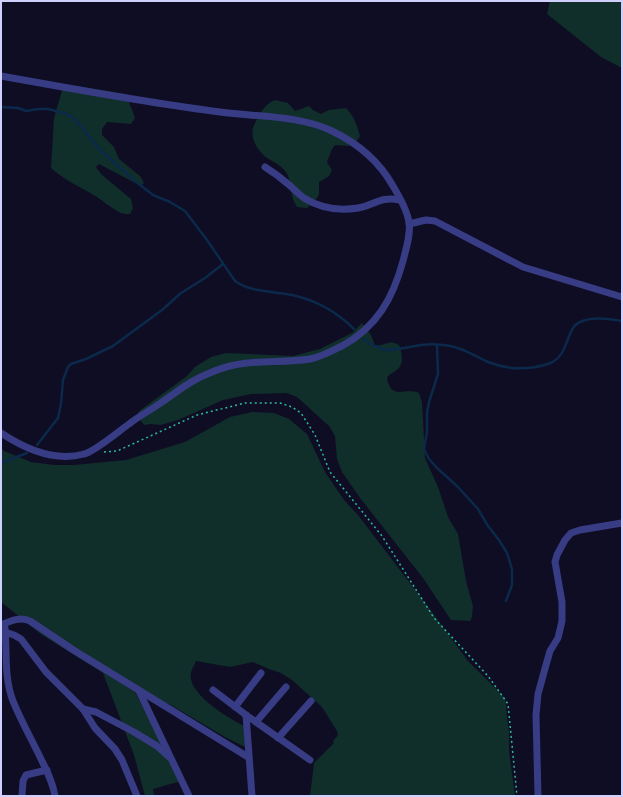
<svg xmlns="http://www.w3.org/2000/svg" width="623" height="797" font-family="Helvetica,sans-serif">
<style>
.green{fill:#102e2a}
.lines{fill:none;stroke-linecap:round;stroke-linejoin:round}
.stream{stroke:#0b294a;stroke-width:2.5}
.path{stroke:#2ab9a1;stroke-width:1.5;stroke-dasharray:2 3;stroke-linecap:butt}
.street{stroke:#373c84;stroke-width:7}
</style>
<rect width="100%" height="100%" fill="#0f0d24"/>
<g class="green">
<path d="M550,1H622V68L601,57L547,14Z"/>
<path d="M64,84L126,94L135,118L131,124L107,122L102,129V135L114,147L119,159L140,176L144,183L141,186L99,164L96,167L101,174L131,199L133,208L130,214C127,214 124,214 121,213C111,208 102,200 92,194C78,186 63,179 51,168L54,118Z"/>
<path d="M275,100L288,103L295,111L309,106L313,110L321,114L329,110L346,108C354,116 357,125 360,136L355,144L348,146L335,145L332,149L327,162L332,170L329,176L319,182V194L317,198L307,208L297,207C289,195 292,181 286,172C282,166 275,163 269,159C259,153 250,140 253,128C254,125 256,121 258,117C262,110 267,103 275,100Z"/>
<path d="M362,323L371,335L375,345C386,347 389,338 400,346C402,357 405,365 394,372C391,374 389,374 387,378C391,401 405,387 419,393L422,402L425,458L438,487L448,517L458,534L466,581L473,606L472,617L470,621L451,620L423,578L360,498L342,472L337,459L335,436L329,426L297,397L286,393L251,394L223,400L178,420L161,425L150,424L144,425L141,421L138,414L139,411L187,376L195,367L211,357L226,353L293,356L320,349L352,333Z"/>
<path d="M252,412L274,413L289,419L307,434L325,472L344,500L358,515L432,612L468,661L505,698L506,703L507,718L509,731V751L515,796H310L314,763L334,743L333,741L338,735L337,731L322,707L292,680L281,673L269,669L253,662L230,667L196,661C195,664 192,669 191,672C186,694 230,719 246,727L245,747L225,737L169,704L134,690L181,781L153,789L154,796H145L134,755L103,673L42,635L1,602V447L4,451L31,462L55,465H74L126,460L185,442L230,417Z"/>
</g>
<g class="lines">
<g class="stream">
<path d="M1,107L18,108L26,111L38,109H48L67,114L72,117L81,126L100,150L135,181L153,195L170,202L185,211L207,240L235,281C252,293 273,291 292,295C315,300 337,312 354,329"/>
<path d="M364,339C383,355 393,350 415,346C424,344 434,344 443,345C459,346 473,355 488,362C508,370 528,370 548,364C570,357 565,328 580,322C593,316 609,319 622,321"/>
<path d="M437,345L438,374L429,402L427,413V432L424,449L429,459L437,468L457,486L478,509L488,526L499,540L507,553L512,569V585L506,601"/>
<path d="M37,445L58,418L61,404L63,380L68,367L71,364L86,359L113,346L162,310L181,293L205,278L223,264"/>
<path d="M1,463L27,453"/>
</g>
<path class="path" d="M104,452L117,451L197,415L245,403H280L292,407L301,413L315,435L330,472L382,536L434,618L488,676L508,704L517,796"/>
<g class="street">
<path d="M1,76C74,89 147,103 220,112C256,117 299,115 332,131C357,143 379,161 393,186C399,196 407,210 409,222C411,234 406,249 403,261C393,298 377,327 342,346C331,351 321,357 310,359C279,364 247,358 217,370C210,373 201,376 195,380C183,386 173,395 162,402C151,410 139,416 129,424C119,431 94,452 84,454C55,462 25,449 1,433"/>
<path d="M265,167C273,172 281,178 288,184C293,188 298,194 304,198C320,208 339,211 358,208C375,205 380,196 400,200"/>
<path d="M409,224L426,220L435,221L523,267L622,297"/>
<path d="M1,625C10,621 21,616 30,621L75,651L248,757"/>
<path d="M5,628C7,652 4,678 13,701C21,721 32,740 41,759C47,771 53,783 55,796"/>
<path d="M5,632L14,635L21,639L46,672L83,709L95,728L115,749L122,760L137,796"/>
<path d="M213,690L246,715L310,760"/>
<path d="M139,691L189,796"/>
<path d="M235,707L261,673"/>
<path d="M83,709L96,712L134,732L157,746L169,757"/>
<path d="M246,715L252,796"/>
<path d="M256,722L286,687"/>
<path d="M278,738L311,701"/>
<path d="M22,796L23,781L26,775L47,770"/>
<path d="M538,796L536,715L538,694L546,665L550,651L558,638L562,621V602L555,562L557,555L565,540L571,533L580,530L622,523"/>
</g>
</g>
<rect width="623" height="797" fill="none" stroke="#d0d0ff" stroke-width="4"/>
</svg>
